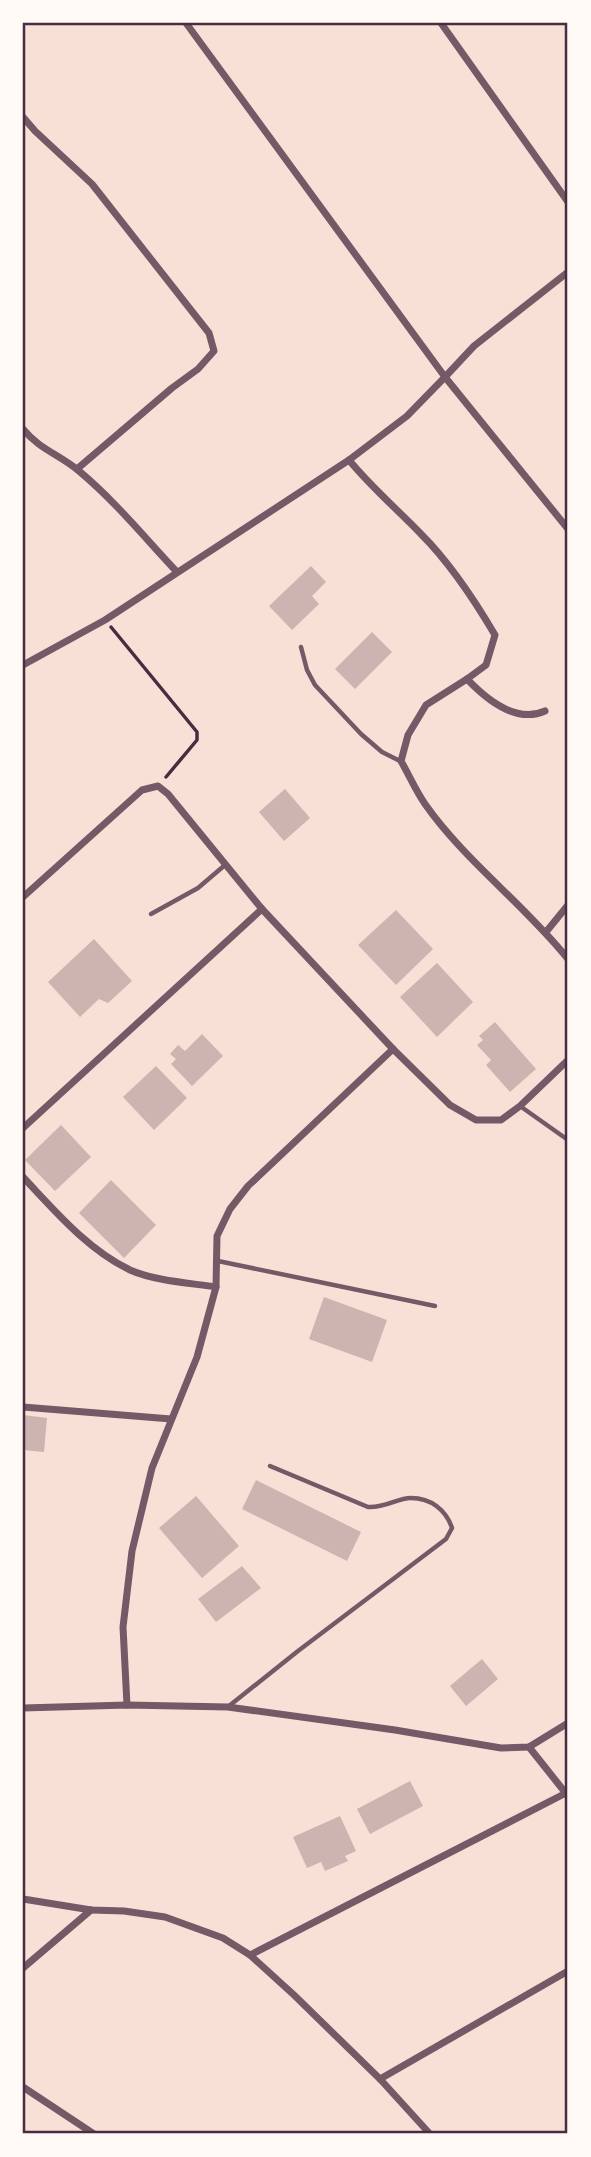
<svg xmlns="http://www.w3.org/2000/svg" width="591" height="2157" font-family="Poppins,sans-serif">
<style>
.building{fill:#ccb4b1}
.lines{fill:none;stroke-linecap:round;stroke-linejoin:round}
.path{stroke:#4a2c40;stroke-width:3.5}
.service{stroke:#755966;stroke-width:4.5}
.minor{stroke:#755966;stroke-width:7}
.neatline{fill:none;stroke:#4a2c40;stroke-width:2.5}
</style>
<rect width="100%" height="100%" fill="#f7e1d7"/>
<g class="building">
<path d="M311,566L326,582L312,596L319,604L292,630L269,606Z"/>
<path d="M372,632L392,652L355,689L335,669Z"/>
<path d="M285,789L310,818L284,841L259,812Z"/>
<path d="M396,910L433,949L396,985L358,945Z"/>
<path d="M94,939L132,981L108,1003L99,999L80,1017L48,982Z"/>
<path d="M437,963L473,1002L437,1037L400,997Z"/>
<path d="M495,1022L536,1069L510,1092L486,1065L491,1060L477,1045L483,1040L479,1036Z"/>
<path d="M202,1034L223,1056L192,1086L171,1064L176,1059L170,1054L178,1045L185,1051Z"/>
<path d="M156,1066L187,1098L154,1130L123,1097Z"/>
<path d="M61,1125L91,1157L55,1191L25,1160Z"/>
<path d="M111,1180L156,1225L124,1258L79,1213Z"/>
<path d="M324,1297L387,1320L372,1362L309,1339Z"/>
<path d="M23,1415L47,1418L44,1452L23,1450Z"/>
<path d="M256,1480L361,1532L347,1561L242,1509Z"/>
<path d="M196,1496L239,1546L202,1578L159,1528Z"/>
<path d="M242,1566L261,1588L216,1622L198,1599Z"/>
<path d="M482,1659L498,1679L466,1706L450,1686Z"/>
<path d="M410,1781L423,1806L370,1834L357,1809Z"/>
<path d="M340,1816L356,1851L345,1856L348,1861L325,1871L321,1862L307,1868L293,1837Z"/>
</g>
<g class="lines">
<path class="path" d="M111,627L197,732V740L166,777"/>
<g class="service">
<path d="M301,647L307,670L315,685L361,734L382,752L400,761"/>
<path d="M151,914L198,888L225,865"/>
<path d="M520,1106L568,1140"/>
<path d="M218,1261L435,1306"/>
<path d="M229,1706L298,1651L446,1539L452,1528C446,1510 431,1498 411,1498C397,1498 386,1508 368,1507L270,1466"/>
</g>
<g class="minor">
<path d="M186,23L445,377L474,346L568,272"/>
<path d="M441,23L568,202"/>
<path d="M23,117L35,131L92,184L209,333L214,351L198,369L172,388L77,469"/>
<path d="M23,429C40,450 59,454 79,471C115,501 145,538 177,572"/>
<path d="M349,460C371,487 397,509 421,534C449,562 475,601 495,635L486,665L467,679L426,705L408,735L401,761C409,775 416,791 425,804C465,861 524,904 568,959"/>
<path d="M23,665L105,620L349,460L407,416L445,377L568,529"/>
<path d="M467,679C487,700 516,724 545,711"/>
<path d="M23,897L142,790L158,786L168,794L262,909L393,1049L450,1105L476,1120H501L520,1106L568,1060"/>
<path d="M546,932L568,905"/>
<path d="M23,1128L262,909"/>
<path d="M23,1177C55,1211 87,1249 130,1270C155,1281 190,1283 216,1287"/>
<path d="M23,1407L171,1419"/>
<path d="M127,1705L123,1627L132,1551L152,1468L197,1357L216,1287L217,1236L230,1209L248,1186L393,1049"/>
<path d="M23,1708L127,1705L228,1707L395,1730L501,1748L529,1747L568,1723"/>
<path d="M529,1747L568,1796"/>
<path d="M23,1899L91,1910L124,1911L165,1917L223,1938L250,1955L294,1995L380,2079L430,2134"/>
<path d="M250,1955L566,1793"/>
<path d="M23,1968L91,1910"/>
<path d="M380,2079L568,1971"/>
<path d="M23,2087L94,2134"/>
</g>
</g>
<rect width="591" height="2157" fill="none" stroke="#fffaf5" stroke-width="49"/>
<rect x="24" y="24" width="542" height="2108" class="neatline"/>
</svg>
